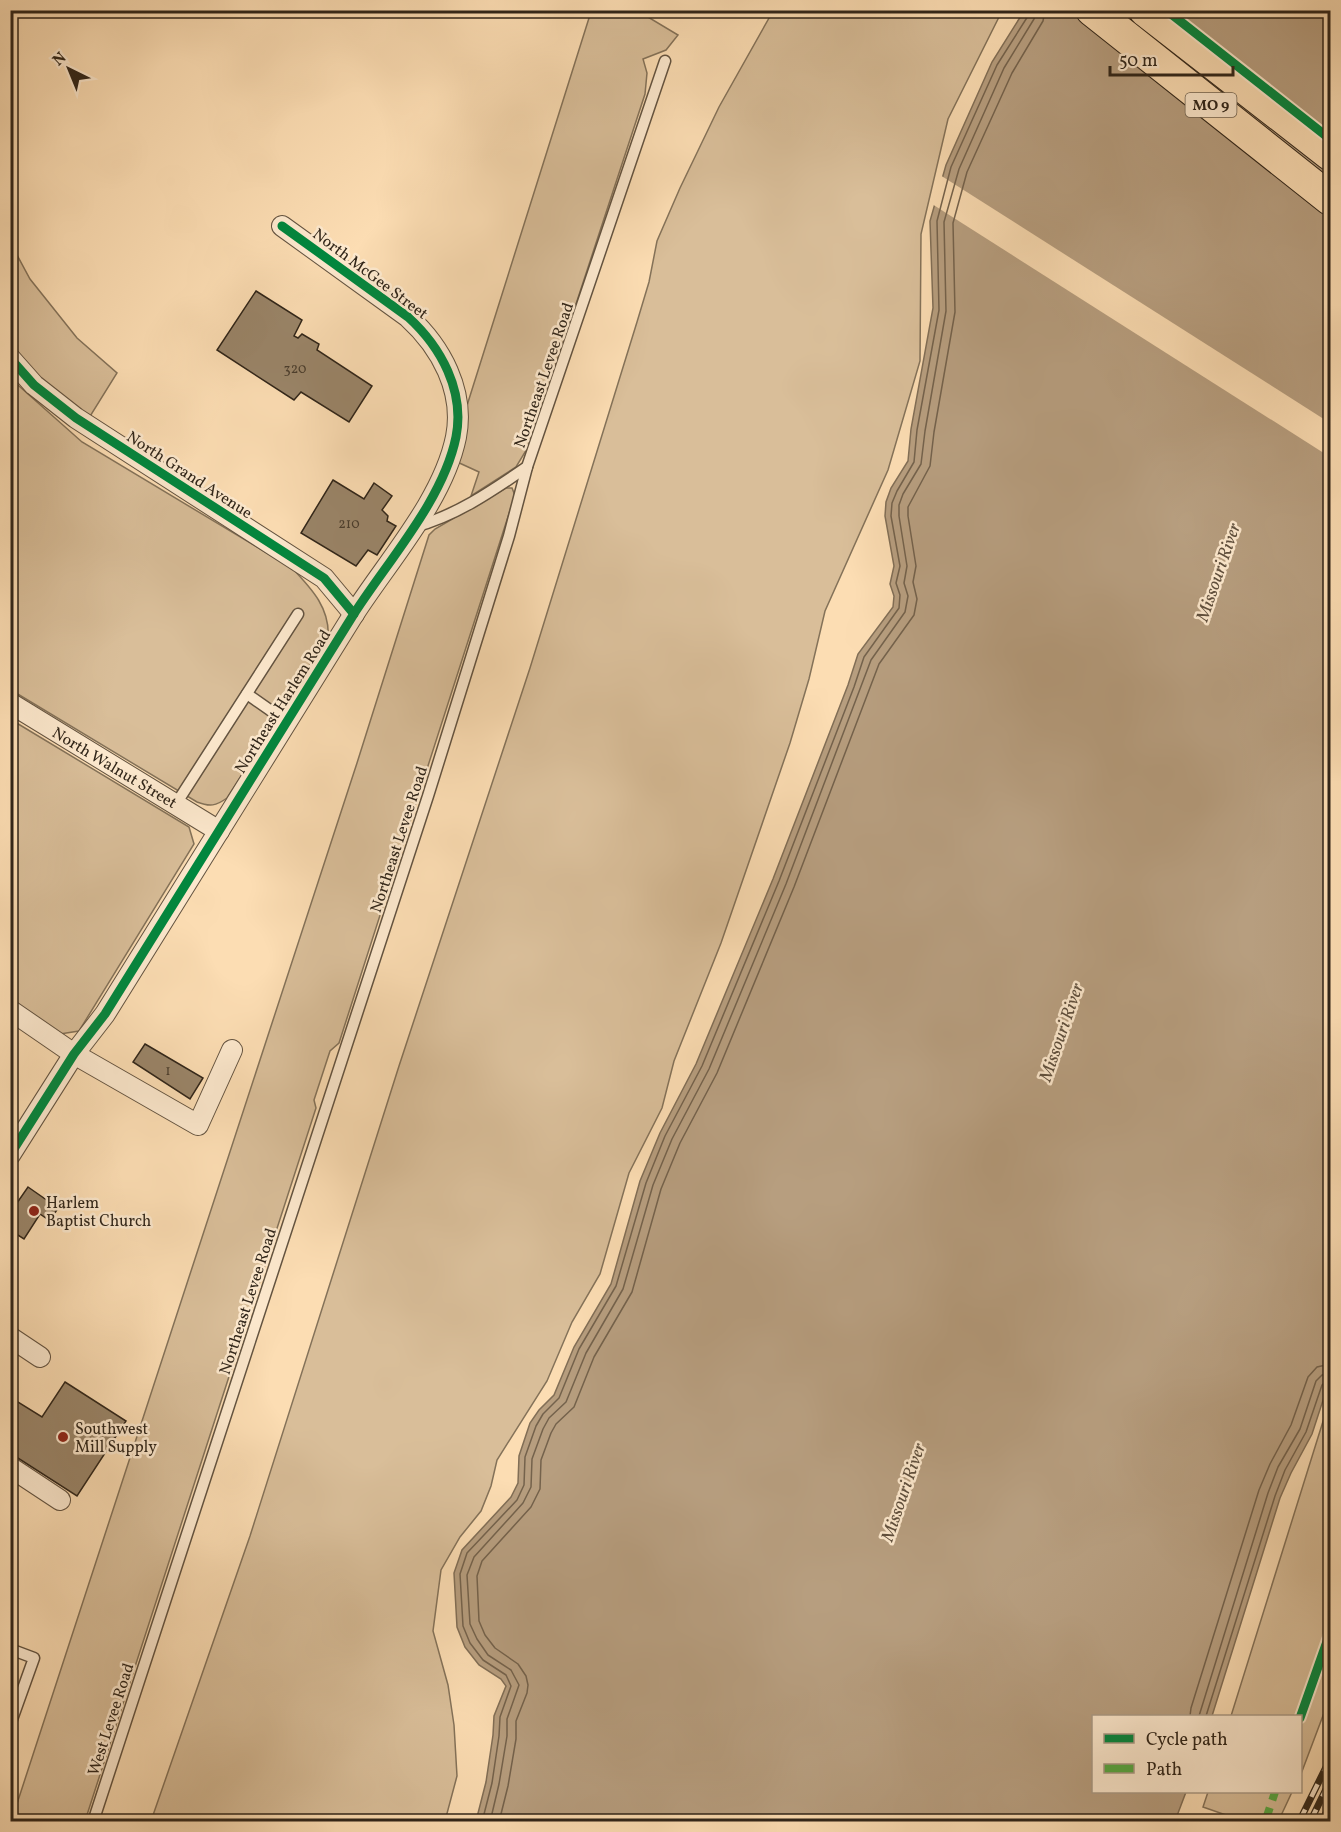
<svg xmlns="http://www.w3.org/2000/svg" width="1341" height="1832" font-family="Vollkorn,serif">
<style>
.green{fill:#d9be99;stroke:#847259;stroke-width:1.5}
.water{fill:#b79e7f;stroke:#816e56;stroke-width:1.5}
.pier{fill:#fcddb3}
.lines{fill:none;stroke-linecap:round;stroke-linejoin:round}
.shore{stroke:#74624c;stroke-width:1.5}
.building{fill:#9a8569;stroke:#302519;stroke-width:1.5}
.service-casing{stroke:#635340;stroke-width:13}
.minor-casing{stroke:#635340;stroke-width:22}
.primary-casing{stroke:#302519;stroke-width:34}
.service{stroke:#fde9ce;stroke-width:10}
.minor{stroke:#fde9ce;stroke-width:20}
.primary{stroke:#fcddb3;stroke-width:32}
.rail-casing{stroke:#302519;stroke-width:7}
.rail{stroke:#fde9ce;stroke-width:4.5;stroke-dasharray:14;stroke-linecap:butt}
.quiet{stroke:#54aa42;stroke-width:8;stroke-dasharray:15 8;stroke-linecap:butt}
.cycleway-casing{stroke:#fde9ce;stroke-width:13}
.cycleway{stroke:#00873e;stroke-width:9}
.poi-dot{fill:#8f2418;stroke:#fde9ce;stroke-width:2}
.labels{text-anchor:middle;stroke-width:5;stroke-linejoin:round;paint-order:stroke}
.number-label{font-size:14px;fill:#4a3d2d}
.shield{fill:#fde9ce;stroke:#6e604f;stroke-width:1.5}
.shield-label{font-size:15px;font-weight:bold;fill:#302519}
.street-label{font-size:16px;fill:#302519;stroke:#fde9ce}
.poi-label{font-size:16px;fill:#302519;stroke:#fde9ce;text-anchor:start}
.water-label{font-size:18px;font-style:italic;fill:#5f4f3d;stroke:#fde9ce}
</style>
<rect width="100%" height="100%" fill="#fcddb3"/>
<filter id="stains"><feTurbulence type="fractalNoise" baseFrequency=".00333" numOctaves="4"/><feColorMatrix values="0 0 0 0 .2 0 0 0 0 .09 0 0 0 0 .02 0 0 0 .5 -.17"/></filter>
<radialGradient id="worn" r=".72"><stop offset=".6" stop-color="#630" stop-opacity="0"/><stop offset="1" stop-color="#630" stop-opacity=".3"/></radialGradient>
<g class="green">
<path d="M578,11H638L678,35L666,50L643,59L647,73L645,94L530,444L516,467L471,496L479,472L455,461L464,415L589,18Z"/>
<path d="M773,11H1002L948,119L921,234L920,361L888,470L825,611L809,679L790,743L721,943L674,1061L662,1108L629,1173L600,1274L572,1322L547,1381L497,1460L491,1486L481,1511L460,1537L441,1570L433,1631L448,1685L454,1725L457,1776L445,1821H151L250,1536L399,1066L530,668L637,322L649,282L657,241L680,188L719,107Z"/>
<path d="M10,242L30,279L77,338L117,373L89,418L47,388L11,347Z"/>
<path d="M10,378L82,442L292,568C312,589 331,609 328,640L227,798C216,806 210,807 197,802L11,690Z"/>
<path d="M506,488H512L514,493V498L339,1043L330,1051L314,1100L316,1108L85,1821L11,1822L357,763L429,535L435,529Z"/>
<path d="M10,719L189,827L194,844L79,1031L60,1034L11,1000Z"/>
<path d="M1330,1399V1697L1301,1774L1300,1716H1231Z"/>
<path d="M1208,1792H1292L1278,1822L1243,1821L1203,1807Z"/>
</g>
<path class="water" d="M1024,11H1330V1379L1312,1434L1291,1473L1280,1498L1212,1716H1094V1792H1186L1175,1821H476L486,1782L493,1735L494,1716L506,1686L501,1679L479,1665L465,1647L457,1627L454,1573L462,1550L511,1497L518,1483L519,1456L530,1423L539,1410L554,1395L574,1347L611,1284L640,1181L660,1133L696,1064L773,879L848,685L858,654L893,607L894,596L890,584L894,566L885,516L886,502L891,488L908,461L911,429L933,308L930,221L946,165L992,62Z"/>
<path class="pier" d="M940,175L1330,423V457L932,204Z"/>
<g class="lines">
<g class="shore">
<path d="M1190,1716L1191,1708L1259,1490L1270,1464L1291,1425L1308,1377L1317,1367L1330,1364"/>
<path d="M1199,1716L1268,1493L1278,1467L1300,1429L1316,1381L1322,1375L1330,1373"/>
<path d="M1206,1716L1275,1496L1285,1470L1306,1432L1322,1385L1326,1381H1330"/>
<path d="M482,1822L492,1783L499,1736L500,1717L511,1686L506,1675L483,1660L470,1643L463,1626L460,1574L467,1553L517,1500L524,1485L525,1457L536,1426L543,1414L559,1398L579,1349L616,1286L646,1183L665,1136L702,1066L779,881L854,687L864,657L899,608L900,595L896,583L900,566L891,516L892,503L897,491L914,462L917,430L939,310L937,221L951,167L997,65L1028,16V10"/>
<path d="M490,1822L499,1784L507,1736V1719L519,1685L511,1670L488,1655L477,1639L470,1624L467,1575L474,1557L523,1503L531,1487L532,1459L543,1429L549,1418L566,1402L586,1353L623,1289L653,1185L672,1139L709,1069L786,884L871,660L905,612L908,596L904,583L907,566L899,516V505L903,494L921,464L925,431L946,311L944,222L959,169L1004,68L1034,19L1036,10"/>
<path d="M499,1822L508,1786L516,1739V1721L527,1693L528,1685L526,1676L518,1664L495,1648L485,1635L479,1621L477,1576L482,1561L531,1507L540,1489L541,1460L551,1433L556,1424L574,1407L594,1357L632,1292L661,1189L680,1143L717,1073L794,887L879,664L914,615L917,599L913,582L916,566L908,516V507L930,466L934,432L955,312L953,223L967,172L1012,73L1043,21L1045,10"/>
</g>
</g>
<g class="building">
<path d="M256,291L302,320L294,336L298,338L302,334L319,344L317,350L372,386L349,422L301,392L294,400L217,350Z"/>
<path d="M333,480L364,499L374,483L392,496L382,510L388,516L387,521L396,526L377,555L368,550L356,566L301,533Z"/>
<path d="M145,1044L203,1078L190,1099L133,1062Z"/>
<path d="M28,1187L58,1208L50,1221L40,1214L24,1239L10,1230V1213Z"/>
<path d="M65,1382L126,1421L77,1496L10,1453V1397L42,1417Z"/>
</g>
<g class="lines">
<g class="service-casing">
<g id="service">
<path d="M414,527C456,516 492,491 527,467"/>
<path d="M247,694L287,722"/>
<path d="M176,804L298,614"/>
<path d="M10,1649L34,1658L10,1725"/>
<path d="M93,1822L428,796L509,536L527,467L665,61"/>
</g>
</g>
<g class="minor-casing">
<g id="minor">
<path d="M10,358L34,385L76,418L324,578L354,614"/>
<path d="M10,703L219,831"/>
<path d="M10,1010L74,1054L198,1125L232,1050"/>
<path d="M10,1155L74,1054L105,1014C188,882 269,749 352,617C386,563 443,501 456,437C465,391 441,347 408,317L282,226"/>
<path d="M10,1337L40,1357"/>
<path d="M10,1467L60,1500"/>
</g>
</g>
<g class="primary-casing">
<g id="primary">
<path d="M1092,10L1330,199"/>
<path d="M1145,10L1330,154"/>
</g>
</g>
<use href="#service" class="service"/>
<use href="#minor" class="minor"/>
<use href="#primary" class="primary"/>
<g class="rail-casing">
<g id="rail">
<path d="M1299,1822L1330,1759"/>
<path d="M1310,1822L1330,1781"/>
<path d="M1322,1822L1330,1804"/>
</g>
</g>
<use href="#rail" class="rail"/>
<path class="quiet" d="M1265,1822L1275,1792"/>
<g class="cycleway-casing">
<g id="cycleway">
<path d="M1166,10L1330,139"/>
<path d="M10,358L34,385L76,418L324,578L354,614"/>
<path d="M10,1155L74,1054L105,1014C188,882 269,749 352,617C386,563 443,501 456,437C465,391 441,347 408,317L282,226"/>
<path d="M1300,1718L1330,1633"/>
</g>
</g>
<use href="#cycleway" class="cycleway"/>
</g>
<g class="poi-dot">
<circle cx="34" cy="1211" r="6"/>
<circle cx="63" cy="1437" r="6"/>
</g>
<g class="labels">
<g class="number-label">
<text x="295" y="373">320</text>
<text x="349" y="528">210</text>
<text x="168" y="1075">1</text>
</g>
<rect class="shield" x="1185.5" y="93" width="51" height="24" rx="4.5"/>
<g class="shield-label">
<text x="1211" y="110">MO 9</text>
</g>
<g class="street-label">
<text transform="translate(371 273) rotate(37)" y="6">North McGee Street</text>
<text transform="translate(543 375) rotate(-71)" y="6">Northeast Levee Road</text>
<text transform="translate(190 474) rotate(33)" y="6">North Grand Avenue</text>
<text transform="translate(282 701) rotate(-58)" y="6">Northeast Harlem Road</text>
<text transform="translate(115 767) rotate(31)" y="6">North Walnut Street</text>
<text transform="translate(398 839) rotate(-72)" y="6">Northeast Levee Road</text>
<text transform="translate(247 1301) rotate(-72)" y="6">Northeast Levee Road</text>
<text transform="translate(110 1719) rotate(-72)" y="6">West Levee Road</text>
</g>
<g class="poi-label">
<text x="46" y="1208">Harlem<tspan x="46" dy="18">Baptist Church</tspan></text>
<text x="75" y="1434">Southwest<tspan x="75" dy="18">Mill Supply</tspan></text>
</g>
<g class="water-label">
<text transform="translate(1218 572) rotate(-71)" y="6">Missouri River</text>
<text transform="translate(1061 1032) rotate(-71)" y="6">Missouri River</text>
<text transform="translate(903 1492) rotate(-71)" y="6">Missouri River</text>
</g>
</g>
<rect width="1341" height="1832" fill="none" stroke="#fcddb3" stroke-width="36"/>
<rect x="12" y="12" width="1317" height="1808" fill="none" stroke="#302519" stroke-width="3"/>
<rect x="18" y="18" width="1305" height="1796" fill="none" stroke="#302519" stroke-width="1.5"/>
<rect x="1092" y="1715" width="210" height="78" fill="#fde9ce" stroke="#ab9b86" stroke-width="1.5"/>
<rect x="1104" y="1734" width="30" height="9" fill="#00873e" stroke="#ab9b86" stroke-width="1.5"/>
<text x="1146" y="1745" font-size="18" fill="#302519">Cycle path</text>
<rect x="1104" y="1764" width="30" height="9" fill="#54aa42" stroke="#ab9b86" stroke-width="1.5"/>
<text x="1146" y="1775" font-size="18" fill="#302519">Path</text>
<g transform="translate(69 69) rotate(317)" stroke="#fde9ce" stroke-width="4.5" paint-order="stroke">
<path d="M0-4.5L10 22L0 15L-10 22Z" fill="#302519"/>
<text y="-9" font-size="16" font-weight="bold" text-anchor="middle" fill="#302519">N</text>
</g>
<path d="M1110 66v9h123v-9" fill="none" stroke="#302519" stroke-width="3"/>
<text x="1119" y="66" font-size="18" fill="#302519" stroke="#fde9ce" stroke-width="4.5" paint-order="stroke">50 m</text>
<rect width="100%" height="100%" filter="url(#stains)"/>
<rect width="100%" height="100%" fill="url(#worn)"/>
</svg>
